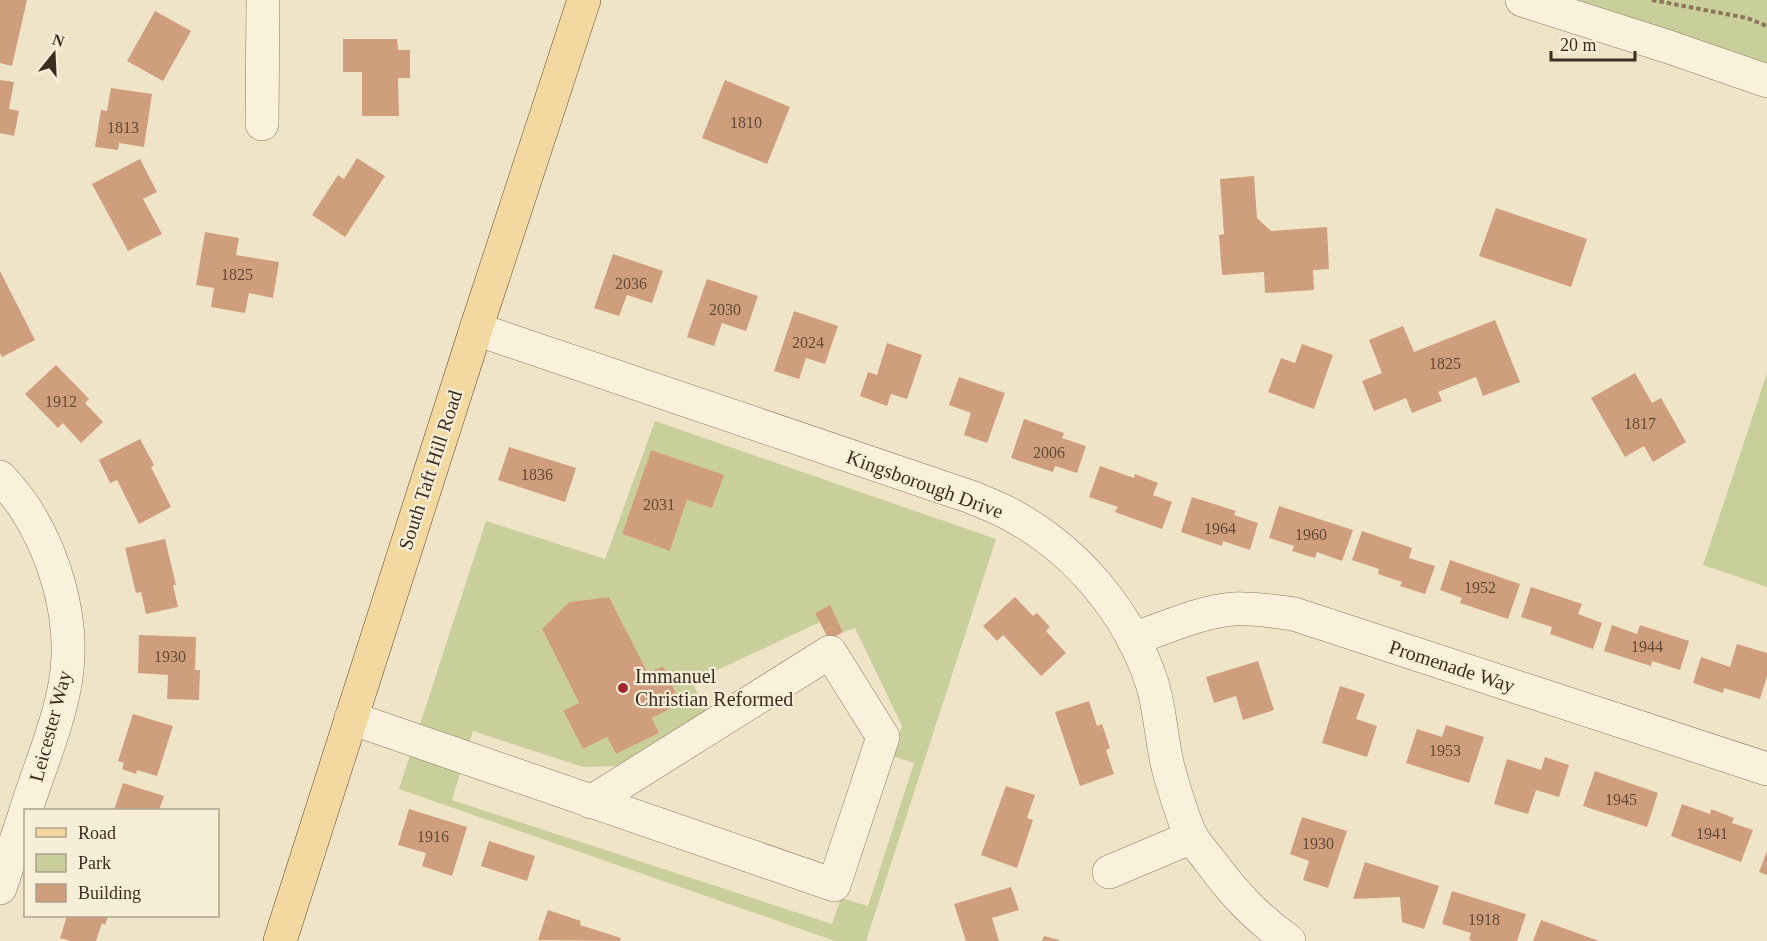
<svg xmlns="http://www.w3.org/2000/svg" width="1767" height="941" font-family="'Times New Roman',serif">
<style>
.green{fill:#c9cf9b;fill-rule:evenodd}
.building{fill:#cf9f7d}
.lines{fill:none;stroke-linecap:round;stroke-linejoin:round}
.minor-casing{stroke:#8d765c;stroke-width:34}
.major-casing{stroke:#5b4430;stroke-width:34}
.path{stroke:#8d765c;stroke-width:4;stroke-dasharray:4.5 3;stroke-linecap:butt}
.minor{stroke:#faf1dc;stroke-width:33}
.major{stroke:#f3d9a0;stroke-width:33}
.poi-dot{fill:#9e2a2b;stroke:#f7eed8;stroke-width:2}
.labels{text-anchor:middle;stroke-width:4.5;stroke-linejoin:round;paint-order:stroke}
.number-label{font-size:16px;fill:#624a37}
.street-label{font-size:20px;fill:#3d2e20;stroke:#f7eed8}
.poi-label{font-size:20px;fill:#3d2e20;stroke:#f7eed8;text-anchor:start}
</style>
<rect width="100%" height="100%" fill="#f0e4c8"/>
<g class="green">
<path d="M1561,0H1767V68Z"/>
<path d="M1767,373V587L1703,565Z"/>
<path d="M655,421L996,539L866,941H835L399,789L486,521L605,559ZM651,450L723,475L712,508L687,500L670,551L622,534ZM609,597L648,673L663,666L681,702L652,718L659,733L616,754L607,737L583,749L563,712L579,703L542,629L569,602ZM830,606L843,632L855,628L902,726L892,756L914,763L868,906L841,898L832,924L452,800L473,731L583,767L617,766L697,726L707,714L692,682L820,622L816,613Z"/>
</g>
<g class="building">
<path d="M0,0H27L12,66L0,63Z"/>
<path d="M155,11L191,31L163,81L127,61Z"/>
<path d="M343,39H397L398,50H410V78H398L399,116H362V72H343Z"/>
<path d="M0,80L14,82L9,109L19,111L14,136L0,133Z"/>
<path d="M725,80L790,107L767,164L702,138Z"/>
<path d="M111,88L152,94L144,147L119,143L118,150L95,147L101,110L107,111Z"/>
<path d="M357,158L385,176L345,237L312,215L338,175L344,179Z"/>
<path d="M140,159L157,192L143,199L162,234L128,251L92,184Z"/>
<path d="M1254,176L1257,218L1271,231L1327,227L1329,269L1313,270L1314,290L1265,293L1264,272L1222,275L1219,235L1224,234L1220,179Z"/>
<path d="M1496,208L1587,239L1571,287L1479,256Z"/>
<path d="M205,232L239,238L236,255L279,262L273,298L249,293L245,313L211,307L214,288L196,285Z"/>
<path d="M613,254L663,271L652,303L627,295L619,316L594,308Z"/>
<path d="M0,271L35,340L2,357L0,353Z"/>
<path d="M707,279L758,296L746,331L722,323L714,346L687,337Z"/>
<path d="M794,311L838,326L825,364L806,358L799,379L774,371Z"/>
<path d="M1495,320L1520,382L1483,396L1476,377L1438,392L1442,401L1412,413L1406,398L1374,411L1362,381L1382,373L1369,340L1403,326L1414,352Z"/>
<path d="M887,343L922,355L907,399L891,394L887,406L860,396L868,372L877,375Z"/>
<path d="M1302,344L1333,355L1314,409L1268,392L1281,358L1295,363Z"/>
<path d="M56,365L89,399L85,403L103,422L81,443L63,423L58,428L25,394Z"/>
<path d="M1635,373L1652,403L1661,398L1686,442L1653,462L1644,446L1625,457L1591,398Z"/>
<path d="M959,377L1005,393L987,443L964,435L971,413L949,405Z"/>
<path d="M1024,419L1064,433L1062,438L1086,446L1077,473L1055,466L1053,472L1011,458Z"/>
<path d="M140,439L154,465L151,467L171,507L139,524L117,480L110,483L99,460Z"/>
<path d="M509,447L576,468L565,502L498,480Z"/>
<path d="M651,450L724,475L712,508L687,500L670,551L622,534Z"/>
<path d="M1100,466L1134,478L1135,474L1158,483L1153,495L1172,502L1162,529L1115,512L1118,507L1089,497Z"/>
<path d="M1192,497L1236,511L1234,515L1258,523L1250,550L1223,541L1222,546L1181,532Z"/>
<path d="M1279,506L1353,530L1342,561L1317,552L1315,558L1292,551L1294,546L1269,538Z"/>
<path d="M1362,531L1412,548L1409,558L1435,566L1425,594L1400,586L1402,582L1378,574L1379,569L1352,560Z"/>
<path d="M165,539L176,585H173L178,607L146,614L141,592L136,593L125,548Z"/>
<path d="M1450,560L1520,584L1508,619L1460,603L1462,598L1440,590Z"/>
<path d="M1531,587L1582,604L1578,614L1602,623L1593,649L1550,634L1552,627L1521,617Z"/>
<path d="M609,597L648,673L663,666L681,703L652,718L659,733L616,754L607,737L583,749L563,711L579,703L542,629L569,602Z"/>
<path d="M1015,597L1033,616L1037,613L1050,627L1046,631L1066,653L1041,676L1003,635L997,641L983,626Z"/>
<path d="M830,605L843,632L829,640L815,613Z"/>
<path d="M1612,625L1637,634L1640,625L1689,641L1680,670L1652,661L1651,666L1604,651Z"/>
<path d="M139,635L196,637L195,670H200L199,700L167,699L168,675L138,673Z"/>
<path d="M1737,644L1767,653V676L1760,699L1724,688L1723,693L1693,683L1701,657L1730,667Z"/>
<path d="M1258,661L1274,710L1243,720L1236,696L1214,703L1206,677Z"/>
<path d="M1340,686L1365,694L1356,719L1377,726L1367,757L1322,743Z"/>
<path d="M1089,701L1097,726L1102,724L1110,748L1106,750L1114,774L1080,786L1055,712Z"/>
<path d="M133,714L173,726L157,776L137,770L136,774L122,769L124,763L118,761Z"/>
<path d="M1446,725L1484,737L1469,783L1406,763L1417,729L1442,737Z"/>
<path d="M1545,757L1569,765L1559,797L1536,790L1528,814L1494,804L1507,759L1541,770Z"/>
<path d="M1595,771L1658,793L1647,827L1583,806Z"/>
<path d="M123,783L164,796L159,810H114Z"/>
<path d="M1006,786L1035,795L1027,818L1033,820L1017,868L981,855Z"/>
<path d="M1682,804L1710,814L1711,809L1734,818L1732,823L1753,830L1741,862L1671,836Z"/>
<path d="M409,809L467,827L452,876L422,866L426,853L398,845Z"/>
<path d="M1302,817L1347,831L1328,888L1303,880L1309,861L1290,854Z"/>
<path d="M489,841L535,856L527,881L481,866Z"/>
<path d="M1767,851V875L1759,872Z"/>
<path d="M1365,862L1439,886L1424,929L1402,922L1400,897L1353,899Z"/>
<path d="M1011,887L1019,910L992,918L999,941H966L954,904Z"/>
<path d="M1452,891L1526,914L1517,941H1473L1469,940L1471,933L1442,924Z"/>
<path d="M548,910L581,921L580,925L621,938L620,941L538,940Z"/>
<path d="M67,916H108L105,925L102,923L96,941H71L60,938Z"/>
<path d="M1541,920L1599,941H1533Z"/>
<path d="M1044,936L1059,940V941H1042Z"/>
</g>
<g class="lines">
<g class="minor-casing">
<g id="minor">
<path d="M1522,0L1669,47L1767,81"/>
<path d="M262,124L263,0"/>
<path d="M476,329L971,497C985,503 1000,508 1013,516C1077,551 1129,613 1152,683C1161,712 1161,742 1169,771C1175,792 1182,816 1191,836C1196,845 1204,853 1210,861C1234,894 1257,918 1289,941"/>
<path d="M0,477C8,486 16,495 23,505C54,552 73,614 67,670C63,713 39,769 26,810"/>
<path d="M1133,639C1165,628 1199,612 1233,609C1253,608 1273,611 1294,614L1767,769"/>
<path d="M351,718L834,885L883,737L830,652L591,802"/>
<path d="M1109,872L1192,837"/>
<path d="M0,888L26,811"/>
</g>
</g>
<g class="major-casing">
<path id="major" d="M280,941L476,329L584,0"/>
</g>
<path class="path" d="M1652,0L1747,18L1767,26"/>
<use href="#minor" class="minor"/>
<use href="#major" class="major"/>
</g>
<circle class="poi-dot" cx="623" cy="688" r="6"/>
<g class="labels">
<g class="number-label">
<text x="746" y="128">1810</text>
<text x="123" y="133">1813</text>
<text x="237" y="280">1825</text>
<text x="631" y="289">2036</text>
<text x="725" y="315">2030</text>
<text x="808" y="348">2024</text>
<text x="1445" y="369">1825</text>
<text x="61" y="407">1912</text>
<text x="1640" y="429">1817</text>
<text x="1049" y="458">2006</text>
<text x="537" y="480">1836</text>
<text x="659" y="510">2031</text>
<text x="1220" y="534">1964</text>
<text x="1311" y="540">1960</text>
<text x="1480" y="593">1952</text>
<text x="1647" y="652">1944</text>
<text x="170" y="662">1930</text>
<text x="1445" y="756">1953</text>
<text x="1621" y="805">1945</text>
<text x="1712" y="839">1941</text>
<text x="433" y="842">1916</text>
<text x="1318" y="849">1930</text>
<text x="1484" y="925">1918</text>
</g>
<g class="street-label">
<text transform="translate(430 470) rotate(-72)" y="7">South Taft Hill Road</text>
<text transform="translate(925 484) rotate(20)" y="7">Kingsborough Drive</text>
<text transform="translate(1452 666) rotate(18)" y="7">Promenade Way</text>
<text transform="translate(50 726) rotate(-75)" y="7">Leicester Way</text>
</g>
<g class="poi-label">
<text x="635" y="683">Immanuel<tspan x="635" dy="23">Christian Reformed</tspan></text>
</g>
</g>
<rect x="24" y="809" width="195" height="108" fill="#f7eed8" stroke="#ada18e" stroke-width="1.5"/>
<rect x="36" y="828" width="30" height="9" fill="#f3d9a0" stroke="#ada18e" stroke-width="1.5"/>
<text x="78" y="839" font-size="18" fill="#3d2e20">Road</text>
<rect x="36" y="854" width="30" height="18" fill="#c9cf9b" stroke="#ada18e" stroke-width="1.5"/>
<text x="78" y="869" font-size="18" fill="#3d2e20">Park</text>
<rect x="36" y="884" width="30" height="18" fill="#cf9f7d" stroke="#ada18e" stroke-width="1.5"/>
<text x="78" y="899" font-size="18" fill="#3d2e20">Building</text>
<g transform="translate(54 54) rotate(18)" stroke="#f7eed8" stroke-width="4.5" paint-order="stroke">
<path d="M0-4.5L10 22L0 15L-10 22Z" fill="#3d2e20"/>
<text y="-9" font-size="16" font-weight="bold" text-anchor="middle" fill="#3d2e20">N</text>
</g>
<path d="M1551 51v9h84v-9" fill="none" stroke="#3d2e20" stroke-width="3"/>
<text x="1560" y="51" font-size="18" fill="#3d2e20" stroke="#f7eed8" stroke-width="4.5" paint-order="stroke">20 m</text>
</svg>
